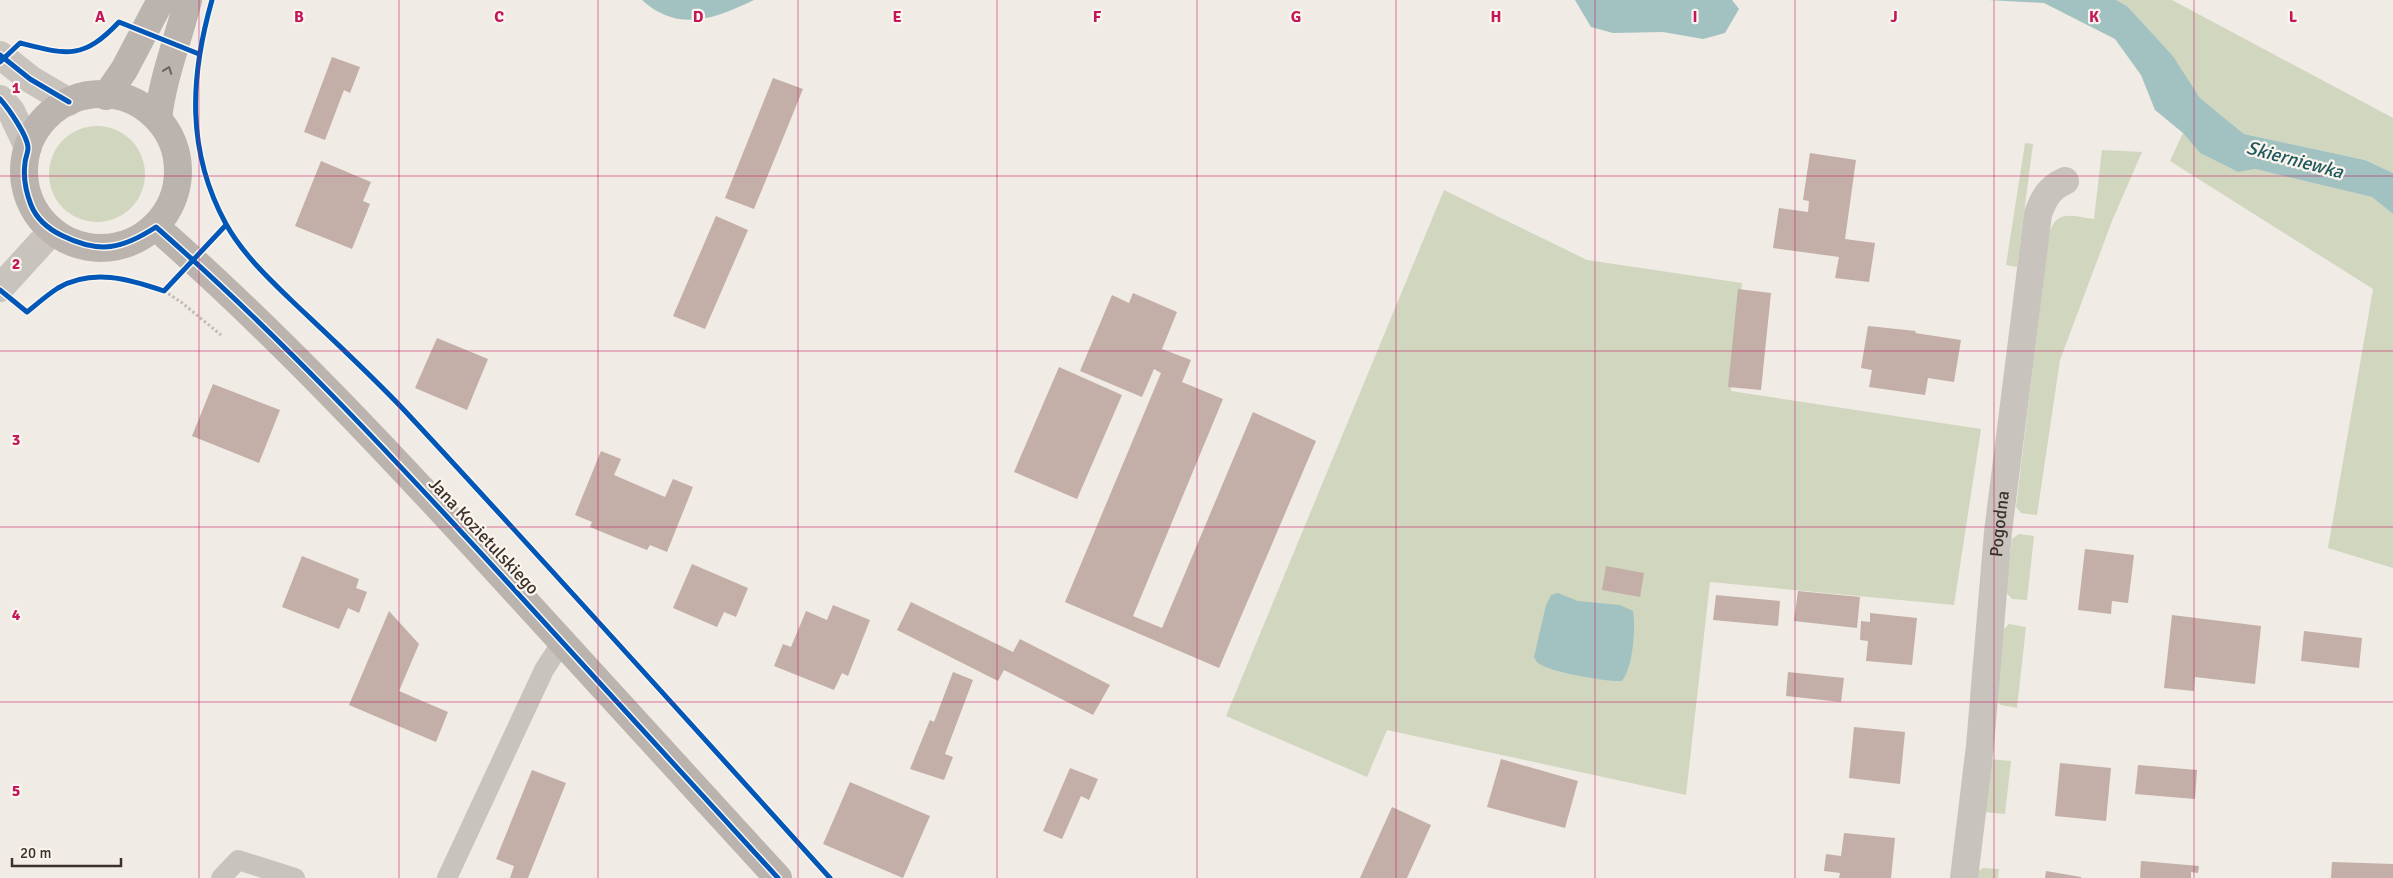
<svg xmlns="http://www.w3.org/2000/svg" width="2393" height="878" font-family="Signika,sans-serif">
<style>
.green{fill:#d1d6bf}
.water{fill:#a1c2c1}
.building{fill:#c3afa7}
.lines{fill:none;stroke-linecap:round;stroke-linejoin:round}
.path{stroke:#c2bbb6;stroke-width:3;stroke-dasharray:2.5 2.5;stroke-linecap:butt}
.service{stroke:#c9c3be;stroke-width:20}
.minor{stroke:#c9c3be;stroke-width:28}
.tertiary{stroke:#c9c3be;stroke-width:28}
.secondary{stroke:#bab3ae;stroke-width:28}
.cycleway-casing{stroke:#fbf5ee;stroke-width:8}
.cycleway{stroke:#0057b8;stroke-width:5}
.oneway{stroke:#6e645f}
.grid{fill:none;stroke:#c2185b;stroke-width:1;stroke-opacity:0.55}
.labels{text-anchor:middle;stroke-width:4.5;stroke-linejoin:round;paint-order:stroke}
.street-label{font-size:18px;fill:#3b302b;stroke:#fbf5ee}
.water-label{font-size:19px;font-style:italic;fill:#1f5a5e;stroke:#fbf5ee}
.grid-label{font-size:16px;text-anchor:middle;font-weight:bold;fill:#c2185b;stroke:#fbf5ee;stroke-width:4.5;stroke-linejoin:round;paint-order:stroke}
</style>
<rect width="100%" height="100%" fill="#f0ebe5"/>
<g class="green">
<path d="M2116,0H2172L2393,118V173L2365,160L2244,134L2200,98L2173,56L2127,6Z"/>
<circle cx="97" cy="174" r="48"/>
<path d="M2183,133L2200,153L2238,172L2255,169L2372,197L2393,214V568L2328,548L2373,289L2170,161Z"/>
<path d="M2025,143L2033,144L2017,267L2006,265Z"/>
<path d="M2102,150L2142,152L2112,221L2060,360L2037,515L2021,513L2016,507L2049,234C2057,208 2073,217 2094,219Z"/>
<path d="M1444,190L1587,260L1742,283L1731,391L1981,429L1954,605L1710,582L1686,795L1387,730L1367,777L1226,716Z"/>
<path d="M2019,534L2034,536L2027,600L2012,599L2006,592L2012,539Z"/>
<path d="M2009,624L2026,627L2017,708L2001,705L1995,699L2003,630Z"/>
<path d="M1989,759L2011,761L2005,814L1983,812Z"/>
<path d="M1983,868L1999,869L1998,878H1975V873Z"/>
</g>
<g class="water">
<path d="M642,0H754C714,19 678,33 642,0Z"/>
<path d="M1575,0H1732L1739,9L1725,33L1703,39L1663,32L1613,33L1591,27Z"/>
<path d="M1988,0H2116L2127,6L2173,56L2200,98L2244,134L2365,160L2393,173V214L2372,197L2255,169L2238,172L2200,153L2183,133L2155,110L2141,75L2115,39L2044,3Z"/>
<path d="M1558,593L1578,601L1620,605L1633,611C1636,629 1633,667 1622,681C1607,682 1549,672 1538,663C1536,661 1535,659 1534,657L1546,605L1551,595Z"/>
</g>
<g class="building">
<path d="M332,57L360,67L350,93L344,90L325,140L304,132Z"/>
<path d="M773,78L803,89L754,209L725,198Z"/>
<path d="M1810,153L1856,160L1845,239L1875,243L1869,282L1835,278L1839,257L1773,248L1779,208L1808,212L1809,201L1803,200Z"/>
<path d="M321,161L371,182L363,201L370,204L352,249L295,226Z"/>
<path d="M716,216L748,230L705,329L673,316Z"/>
<path d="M1738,289L1771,293L1761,390L1728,387Z"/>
<path d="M1133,293L1177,312L1162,349L1191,360L1182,382L1223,399L1133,616L1162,628L1253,412L1316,441L1219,668L1065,602L1161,373L1154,369L1142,397L1080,371L1112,295L1129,303Z"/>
<path d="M1868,326L1916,331L1915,333L1961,340L1954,382L1928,378L1925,395L1869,387L1872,370L1861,368Z"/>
<path d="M437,338L488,359L467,410L415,388Z"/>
<path d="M1059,367L1122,395L1077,499L1014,472Z"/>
<path d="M213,384L280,410L259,463L192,436Z"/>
<path d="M601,451L621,459L614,475L665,497L673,479L693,487L667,552L650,545L647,550L619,539L590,527L592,522L575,515Z"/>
<path d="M2085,549L2134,555L2128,603L2112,601L2111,614L2078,610Z"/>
<path d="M302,556L359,579L356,588L367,592L359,613L348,608L339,629L282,607Z"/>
<path d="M692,564L748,588L736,617L724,612L717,627L673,608Z"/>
<path d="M1606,566L1644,573L1640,597L1602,590Z"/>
<path d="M1798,591L1860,597L1857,628L1794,621Z"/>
<path d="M1716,595L1780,601L1778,626L1713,620Z"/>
<path d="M911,602L1013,652L1020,639L1110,685L1093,715L1004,670L998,681L897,630Z"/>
<path d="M833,605L870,620L848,676L842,673L834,690L774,666L783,644L791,647L806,611L827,620Z"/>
<path d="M389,611L419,644L399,691L448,712L436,742L349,705Z"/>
<path d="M1870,613L1917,618L1912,665L1866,661L1868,641L1860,640L1861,621L1870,622Z"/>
<path d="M2172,615L2261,626L2255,684L2195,677L2194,691L2164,688Z"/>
<path d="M2304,631L2362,638L2359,668L2301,661Z"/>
<path d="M953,672L973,680L945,754L953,757L944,780L910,769L930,720L934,722Z"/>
<path d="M1788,672L1844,678L1841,702L1786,696Z"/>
<path d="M1854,727L1905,732L1900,784L1849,778Z"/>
<path d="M1501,759L1578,781L1565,828L1487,807Z"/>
<path d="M2060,763L2111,768L2106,821L2055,816Z"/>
<path d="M2138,765L2197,770L2195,799L2135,794Z"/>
<path d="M1070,768L1098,779L1089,800L1081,796L1062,839L1043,831Z"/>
<path d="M532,770L566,783L528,878H510L514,866L496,859Z"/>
<path d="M850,782L930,816L903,878L823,844Z"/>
<path d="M1392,807L1431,825L1407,878H1360Z"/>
<path d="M1844,833L1895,838L1891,878H1839L1840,873L1824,871L1826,854L1841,856Z"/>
<path d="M2141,861L2199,866L2198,873L2191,872V878H2140Z"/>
<path d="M2332,862L2393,864V878H2331Z"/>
<path d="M2046,871L2081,877V878H2045Z"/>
</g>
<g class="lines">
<path class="path" d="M164,291L181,302L221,335"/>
<g class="service">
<path d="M221,878L238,860L295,878"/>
<path d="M447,878L544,670L562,642"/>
</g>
<g class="minor">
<path d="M0,288L52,231"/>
<path id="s1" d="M1964,878L1980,746L1998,532L2038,214C2044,198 2049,188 2065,181"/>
</g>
<g class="tertiary">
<path d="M0,55L30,79L69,102"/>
<path d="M0,99L11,111L28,147"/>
</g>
<g class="secondary">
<circle cx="101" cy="171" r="77"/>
<path d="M106,96L124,70L161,0"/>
<path d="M158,118C163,77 178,40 188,0"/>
<path d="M156,227C278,334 390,454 500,574C593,675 685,777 778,878"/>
</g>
<g class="cycleway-casing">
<g id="cycleway">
<path d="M212,0C190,77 186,151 226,224C242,253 268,278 292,301C330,337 369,373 405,411C548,565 689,722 830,878"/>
<path d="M0,55L30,79L69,102"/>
<path d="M0,62L20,43C67,55 83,60 119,22L199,54"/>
<path d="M0,99C8,108 28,136 28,148C28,153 25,159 25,163C23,177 26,192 31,205C37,220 48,229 63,236C100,254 122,249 156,227C278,334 390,454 500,574C593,675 685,777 778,878"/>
<path d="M0,290L27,312C37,304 47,295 58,288C92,268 129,279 164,291L226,225"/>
</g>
</g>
<use href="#cycleway" class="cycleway"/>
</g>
<defs><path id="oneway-chevron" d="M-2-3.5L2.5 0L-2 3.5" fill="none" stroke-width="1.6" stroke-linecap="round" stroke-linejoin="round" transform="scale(1.25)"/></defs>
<use class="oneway" href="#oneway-chevron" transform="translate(168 70) rotate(-70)"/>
<path class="grid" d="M199,0V878M399,0V878M598,0V878M798,0V878M997,0V878M1197,0V878M1396,0V878M1595,0V878M1795,0V878M1994,0V878M2194,0V878M0,176H2393M0,351H2393M0,527H2393M0,702H2393"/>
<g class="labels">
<g class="street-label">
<text dy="6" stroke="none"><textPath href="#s1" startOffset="356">Pogodna</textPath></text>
<text transform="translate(484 536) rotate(47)" y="6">Jana Kozietulskiego</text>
</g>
<g class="water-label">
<text transform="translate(2295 159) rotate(15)" y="7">Skierniewka</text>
</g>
</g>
<g class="grid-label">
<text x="100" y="22">A</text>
<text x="299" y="22">B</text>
<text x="499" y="22">C</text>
<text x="698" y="22">D</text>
<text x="897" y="22">E</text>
<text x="1097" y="22">F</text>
<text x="1296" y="22">G</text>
<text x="1496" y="22">H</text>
<text x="1695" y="22">I</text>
<text x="1894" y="22">J</text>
<text x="2094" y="22">K</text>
<text x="2293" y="22">L</text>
<text x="16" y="93">1</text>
<text x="16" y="269">2</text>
<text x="16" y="445">3</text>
<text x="16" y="620">4</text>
<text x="16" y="796">5</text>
</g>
<path d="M12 858v8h109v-8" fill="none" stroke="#3b302b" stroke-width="2.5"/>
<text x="20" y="858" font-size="15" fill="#3b302b" stroke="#fbf5ee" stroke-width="4" paint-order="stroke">20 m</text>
</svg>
